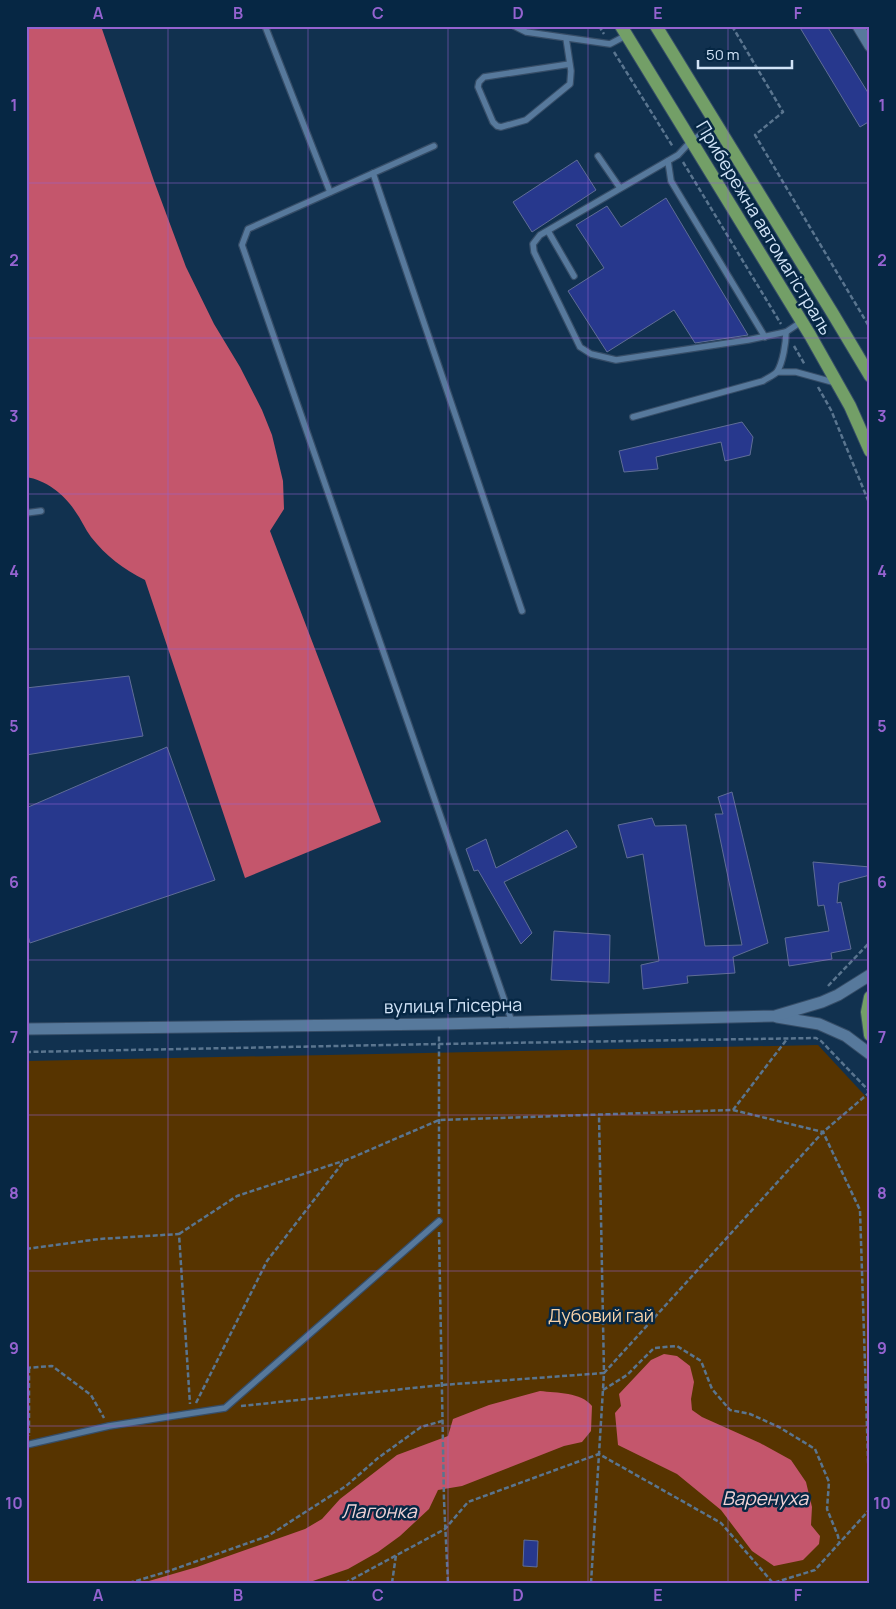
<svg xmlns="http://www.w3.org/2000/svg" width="896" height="1609" font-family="Manrope,sans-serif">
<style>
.green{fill:#573400}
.water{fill:#c4566c}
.building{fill:#27388d;stroke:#5f6d96}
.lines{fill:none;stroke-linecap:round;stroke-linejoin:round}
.service-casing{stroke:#364d67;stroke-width:8}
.minor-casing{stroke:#364d67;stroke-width:13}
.primary-casing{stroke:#364d67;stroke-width:14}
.path{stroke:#5a758f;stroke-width:2.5;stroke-dasharray:5 2.5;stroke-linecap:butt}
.service{stroke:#57799c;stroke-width:5.5}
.minor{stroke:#57799c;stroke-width:11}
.primary{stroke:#739f67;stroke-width:12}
.grid{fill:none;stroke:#9563d0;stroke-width:1;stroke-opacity:0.55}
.labels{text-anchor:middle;stroke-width:5;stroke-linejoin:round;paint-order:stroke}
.street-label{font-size:18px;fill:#d1e3f7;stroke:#062744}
.park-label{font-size:18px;fill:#f7d2a8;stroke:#062744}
.water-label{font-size:19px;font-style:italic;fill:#f0d2d5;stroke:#062744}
.neatline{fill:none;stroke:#9563d0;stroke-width:2}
.grid-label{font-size:16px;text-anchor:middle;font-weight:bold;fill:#9563d0}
</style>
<rect width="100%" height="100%" fill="#11314f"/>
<path class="green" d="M818,1045L870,1101V1583H26V1061Z"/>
<g class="water">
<path d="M26,26H101L154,181L186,267L214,324L240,367L262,410L272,435L283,481L284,509L270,531L381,822L245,878L145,580C123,569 106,556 91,537C85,529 81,519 75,511C65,495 46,480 26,477Z"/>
<path d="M664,1354L677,1356L690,1366L694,1382L691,1399L692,1410L702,1417L760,1443L791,1460L806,1482L812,1507L811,1525L820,1536L819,1544L803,1560L774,1566L752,1551L721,1510L677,1474L618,1445L615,1413L621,1406L619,1394L651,1360Z"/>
<path d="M540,1391C557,1393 581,1392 592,1406L591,1431L582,1442L564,1446L462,1486L438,1490L429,1509L400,1536L378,1552L348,1569L307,1583H142L197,1567L305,1529L322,1519L340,1499L397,1455L448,1436L453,1419L489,1405Z"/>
</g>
<g class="building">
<path d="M799,26H827L870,96V121L860,127Z"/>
<path d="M577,160L596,190L532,232L513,202Z"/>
<path d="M666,198L748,335L695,343L674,310L607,352L568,291L604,268L576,225L607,206L621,227Z"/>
<path d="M742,422L753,437L750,455L725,461L721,442L656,457L658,469L624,472L619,451Z"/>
<path d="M129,676L143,736L26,755V688Z"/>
<path d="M167,747L215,880L30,943L26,928V808Z"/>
<path d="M732,792L768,943L733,957L735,973L687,976L688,983L643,989L641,965L659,961L643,854L627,858L618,825L652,818L655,826L686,825L705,946L742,945L715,814H723L718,797Z"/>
<path d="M567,830L577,847L504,882L532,933L521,944L478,870L474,871L466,849L486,839L496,868Z"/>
<path d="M813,862L870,867V875L839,883L837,903L841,902L851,949L831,953L832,959L789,966L785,938L829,931L824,905L818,906Z"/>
<path d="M554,931L610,935L609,983L551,980Z"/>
<path d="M524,1540L538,1541L537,1567L523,1566Z"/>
</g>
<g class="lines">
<g class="service-casing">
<g id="service">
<path d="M265,26L330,192"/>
<path d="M514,26L526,32L610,44L627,35"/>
<path d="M566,38L571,71L570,84L526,120L501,127L497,126L493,122L478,87L479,82L484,77L570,64"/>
<path d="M717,124L691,141L678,155L540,235L533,244L534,252L580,347L591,354L616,360L748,340L786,332L801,322"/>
<path d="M434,146L248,229L242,245L512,1022"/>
<path d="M598,156L620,188"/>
<path d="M668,161L671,181L765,337"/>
<path d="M373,173L522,611"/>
<path d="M548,231L574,276"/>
<path d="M777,372H796L836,383"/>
<path d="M633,417L763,381C767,378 773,376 777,372C783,362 786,343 786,332"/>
<path d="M26,513L41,511"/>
<path d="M26,1445L109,1426L225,1408L439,1221"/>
</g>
</g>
<g class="minor-casing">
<g id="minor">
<path d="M858,26L870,46"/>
<path d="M777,1017L819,1024L846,1036L870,1054"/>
<path d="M26,1029L440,1024L775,1016L822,1002L838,995L870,975"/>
</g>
</g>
<g class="primary-casing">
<g id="primary">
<path d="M621,26L810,335L850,406L870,451"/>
<path d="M656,26L833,314L870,376"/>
<path d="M870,997L867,1012L870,1035"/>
</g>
</g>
<g class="path">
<path d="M599,26L604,34"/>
<path d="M732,26L783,112L755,135L870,328"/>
<path d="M614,52L673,147"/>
<path d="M683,162L781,324"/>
<path d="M794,346L805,365"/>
<path d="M818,387L831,410L870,505"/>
<path d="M828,986L870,942"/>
<path d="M26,1052L439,1044L816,1038L821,1041L870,1092"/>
<path d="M733,1110L823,1132L860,1210L870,1520"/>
<path d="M439,1214V1034"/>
<path d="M439,1232L444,1500L448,1583"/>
<path d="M179,1234L237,1196L343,1161"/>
<path d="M26,1249L99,1239L179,1234L190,1404"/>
<path d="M26,1368L52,1366L91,1395L104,1418"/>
<path d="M29,1368V1436"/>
<path d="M603,1390L627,1375L654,1348L677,1346L701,1361L712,1389L730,1410L750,1414L779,1427L815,1449L829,1482L827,1509L838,1536L839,1542"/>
<path d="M196,1403L267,1261L344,1161L439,1120L733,1110L787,1039"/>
<path d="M241,1406L442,1385L604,1373L599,1115"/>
<path d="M129,1583L169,1571L268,1536L346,1486L378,1458L421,1427L442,1421"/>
<path d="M345,1583L445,1529L468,1502L599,1454L721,1523L773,1583L815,1570L869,1510"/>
<path d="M392,1583L396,1555"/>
<path d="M591,1583L604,1373L823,1132L870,1092"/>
</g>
<use href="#service" class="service"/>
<use href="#minor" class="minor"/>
<use href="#primary" class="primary"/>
</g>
<path class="grid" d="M168,26V1583M308,26V1583M448,26V1583M588,26V1583M728,26V1583M26,183H870M26,338H870M26,494H870M26,649H870M26,804H870M26,960H870M26,1115H870M26,1271H870M26,1426H870"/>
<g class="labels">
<g class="street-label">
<text transform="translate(764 228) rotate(59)" y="6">Прибережна автомагістраль</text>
<text transform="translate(453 1006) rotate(-1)" y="6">вулиця Глісерна</text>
</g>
<g class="park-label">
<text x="601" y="1322">Дубовий гай</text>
</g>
<g class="water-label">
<text x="765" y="1505">Варенуха</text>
<text x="379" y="1518">Лагонка</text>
</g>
</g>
<rect width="896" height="1609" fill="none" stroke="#062744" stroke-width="55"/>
<path d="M698 60v8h94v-8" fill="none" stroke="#d1e3f7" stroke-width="2.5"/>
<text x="706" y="60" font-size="15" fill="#d1e3f7" stroke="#062744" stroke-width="4" paint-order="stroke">50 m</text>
<rect x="28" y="28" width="840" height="1554" class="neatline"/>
<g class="grid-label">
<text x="98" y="19">A</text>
<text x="238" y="19">B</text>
<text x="378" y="19">C</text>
<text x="518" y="19">D</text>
<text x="658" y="19">E</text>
<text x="798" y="19">F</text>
<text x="14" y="111">1</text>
<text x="882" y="111">1</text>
<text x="14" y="266">2</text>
<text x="882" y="266">2</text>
<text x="14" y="422">3</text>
<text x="882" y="422">3</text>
<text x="14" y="577">4</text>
<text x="882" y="577">4</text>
<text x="14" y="732">5</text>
<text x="882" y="732">5</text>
<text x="14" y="888">6</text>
<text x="882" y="888">6</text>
<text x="14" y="1043">7</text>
<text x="882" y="1043">7</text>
<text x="14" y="1199">8</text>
<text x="882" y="1199">8</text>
<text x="14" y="1354">9</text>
<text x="882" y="1354">9</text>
<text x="14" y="1509">10</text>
<text x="882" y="1509">10</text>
<text x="98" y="1601">A</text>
<text x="238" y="1601">B</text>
<text x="378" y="1601">C</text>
<text x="518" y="1601">D</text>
<text x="658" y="1601">E</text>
<text x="798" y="1601">F</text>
</g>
</svg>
